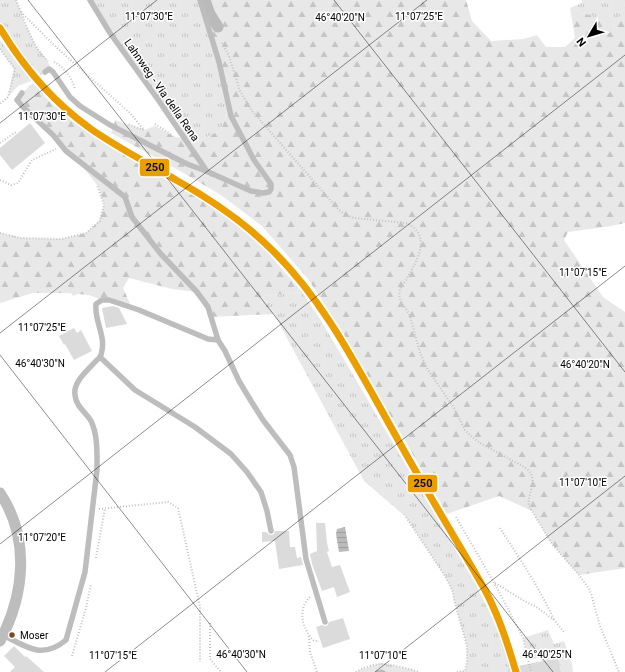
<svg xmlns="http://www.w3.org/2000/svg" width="625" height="672" font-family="Roboto,sans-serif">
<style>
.grass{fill:url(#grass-tufts)}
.forest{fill:url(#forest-firs)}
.water{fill:url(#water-rules)}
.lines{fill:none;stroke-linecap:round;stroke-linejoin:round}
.stream{stroke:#bababa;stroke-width:3}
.canal{stroke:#bababa;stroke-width:11}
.building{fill:#dbdbdb}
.path{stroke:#c2c2c2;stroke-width:2;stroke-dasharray:1 2;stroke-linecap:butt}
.lane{stroke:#bdbdbd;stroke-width:5.5}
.street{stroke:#bdbdbd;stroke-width:11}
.rail-1-casing{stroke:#fff;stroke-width:10}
.rail-1{stroke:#eb9e00;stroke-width:7}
.ticks{fill:none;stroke:#000;stroke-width:1;stroke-opacity:0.45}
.bus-dot{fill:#7a4b2a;stroke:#fff;stroke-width:1.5}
.labels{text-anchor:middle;stroke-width:3;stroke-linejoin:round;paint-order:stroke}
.bus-label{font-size:10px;fill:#000;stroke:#fff;text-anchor:start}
.street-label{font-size:11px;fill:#000;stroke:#fff}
.ticks-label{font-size:10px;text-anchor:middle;fill:#000;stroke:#fff;stroke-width:3;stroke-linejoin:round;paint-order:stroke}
.line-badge{stroke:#fff;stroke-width:1.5}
.pale-badge-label{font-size:11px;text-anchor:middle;font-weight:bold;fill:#111}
</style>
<defs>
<pattern id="grass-tufts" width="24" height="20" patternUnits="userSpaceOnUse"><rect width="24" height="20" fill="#e8e8e8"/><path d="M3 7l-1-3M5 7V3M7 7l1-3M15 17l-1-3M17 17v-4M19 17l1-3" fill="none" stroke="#c5c5c5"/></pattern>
<pattern id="forest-firs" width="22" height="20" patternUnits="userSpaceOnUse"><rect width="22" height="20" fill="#e8e8e8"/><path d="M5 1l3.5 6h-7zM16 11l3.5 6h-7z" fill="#c5c5c5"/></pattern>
<pattern id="water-rules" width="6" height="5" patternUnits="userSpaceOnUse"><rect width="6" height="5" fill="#bababa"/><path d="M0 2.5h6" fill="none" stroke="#9e9e9e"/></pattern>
</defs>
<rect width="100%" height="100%" fill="#fff"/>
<g class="grass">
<path d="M0,0H16L21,12L24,22L36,46L47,60L53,72H45L41,75L23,56L5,30L0,22Z"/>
<path d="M91,0H200L229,106L221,130L189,146Z"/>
<path d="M582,0H625V5L616,26L570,8L582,3Z"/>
<path d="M0,40L31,81L18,86L8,97L14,69L0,49Z"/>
<path d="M302,292L320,319L345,361L476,585C490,613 504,641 511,672H456L465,671L467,662V646L454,600L453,592L445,576L406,517L364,481L274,314L262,296Z"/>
<path d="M548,630L554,644L564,641L572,664L573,672H561L558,658L542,661L539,658L529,660L523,638Z"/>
<path d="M381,663L413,670L418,672H356L360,670Z"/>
</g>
<g class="forest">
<path d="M200,0H466L472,21L491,41L523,39L537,35L546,47H565L575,38L570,8L615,25L625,5V223L611,226L568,232L564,240L603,297L625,312V568L579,575L552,544L532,511L499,496L447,514L342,331L308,279L262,226L221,195L180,171L111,133L115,120L144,130L155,126L173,136L185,139L189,146L221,130L229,106Z"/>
<path d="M33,83L51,103L72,121L97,138L131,157L222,212L256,239L302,292L262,296L274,314L211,317L197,292L172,289L129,278L123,288L132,308L102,300L89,295L78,294L73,296L71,293H33L0,303V233L21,238L61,239L86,233L99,221L104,205L98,186L78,161L17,100L22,93Z"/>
</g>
<path class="water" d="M345,527L349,551L339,552L336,534L337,529Z"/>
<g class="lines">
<path class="stream" d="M377,672L382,671L384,672"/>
<path class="canal" d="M205,0L210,14L218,27"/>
</g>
<g class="building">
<path d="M30,123L45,143L12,170L0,155V148Z"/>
<path d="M113,306L119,308L127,324L106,328L102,308Z"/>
<path d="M74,328L77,333L81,330L92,351L74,360L65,344L64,345L59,336Z"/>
<path d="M316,523H325L327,543L329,551L327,552L332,567L340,565L350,592L337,597L334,587L322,591L312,564L310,554L317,551Z"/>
<path d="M275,531H289L290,547H295L297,558L301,557L303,565L279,569L275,541L262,542V532H267L268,534L271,535L274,534Z"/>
<path d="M343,618L350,639L323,648L316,627L322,625L324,626H327L329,622Z"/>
<path d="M14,646L25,657L26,656L44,672H10L15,667L4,656Z"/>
<path d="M558,658L561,672H508V668Z"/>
</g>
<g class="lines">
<g class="path">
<path d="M16,0C25,20 31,46 48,61"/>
<path d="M21,12L56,47L130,113L144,130L127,124"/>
<path d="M222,43L229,56L240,91L252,111L339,210L346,215L354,218L406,223C437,237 411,270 400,290C397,301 406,307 410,316L420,353L428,370L454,408L465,430L471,436L480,443L526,468C540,480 527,491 529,506L552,544L579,575L590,590L600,626L619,672"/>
<path d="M0,49L15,69L8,97L0,104"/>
<path d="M54,62C64,67 72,78 75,89"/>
<path d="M155,124L172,135"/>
<path d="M0,143L16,132"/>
<path d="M0,180L11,185L18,183L32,160L56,149"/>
<path d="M0,233L21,238L61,239L86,233L100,221L104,205L97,185"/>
<path d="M99,509L168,502L178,508L200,607V662"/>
<path d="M406,517L445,576L453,592L454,600L467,646V662L465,671L456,672"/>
<path d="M456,517L497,588L523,638L531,672"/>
<path d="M500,528C519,558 540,588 554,620"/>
<path d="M96,558L105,508"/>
<path d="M495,583L526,602L535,606L554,620L564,632"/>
<path d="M310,597C297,609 302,629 314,641H319"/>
<path d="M210,623V659L221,672"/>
<path d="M309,636L310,652L317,672"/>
<path d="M72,656L86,608L91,584"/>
<path d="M356,672C362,668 372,665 380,664C386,663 412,669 418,672"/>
</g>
<g class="lane">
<path d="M90,0L110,33L159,101L206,170"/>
<path d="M45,72L49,69L53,72L70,97L80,106L110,125L187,164L206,171L251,191L263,193L269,192L271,189V184L254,160L231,116L219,62L200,0"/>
<path d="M218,340L225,351L239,381L251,401L263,420L290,455L294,467L296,482L306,559L325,622"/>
<path d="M100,357L135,390L195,427L231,454L247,472L261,492L267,511L271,531"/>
<path d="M3,635C27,647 42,660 66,640L85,572L97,470C97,455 98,435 91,421C86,412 76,407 75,395C73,382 87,371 95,362C97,360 100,358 101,355C107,336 94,322 96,304L102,300H109L139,310L208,339L218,340L208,307L197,292L160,253L132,217L125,197L66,151L53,135L23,107L17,100L22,93"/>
</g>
<path class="street" d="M0,493C30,538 25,594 0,641"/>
<g class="rail-1-casing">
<path id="rail-1" d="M0,28C24,68 53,102 91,129C118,148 148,163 176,180C210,199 243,221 271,249C326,302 360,373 397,438C425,489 456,539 485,590C499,616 508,644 516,672"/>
</g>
<use href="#rail-1" class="rail-1"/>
</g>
<path class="ticks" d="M28,0L553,672M334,0L625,372M0,123L157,0M0,333L427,0M0,355L247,672M0,544L625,55M105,672L625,266M375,672L625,476"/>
<circle class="bus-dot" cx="12" cy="635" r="3.5"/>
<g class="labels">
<g class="bus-label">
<text x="20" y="639">Moser</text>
</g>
<g class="street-label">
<text transform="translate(162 90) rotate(55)" y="4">Lahnweg - Via della Rena</text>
</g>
</g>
<g class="ticks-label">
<text x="149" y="20">11°07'30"E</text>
<text x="419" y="20">11°07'25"E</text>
<text x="340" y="21">46°40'20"N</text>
<text x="42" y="120">11°07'30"E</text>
<text x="583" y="276">11°07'15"E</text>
<text x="42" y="331">11°07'25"E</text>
<text x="40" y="367">46°40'30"N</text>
<text x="585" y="368">46°40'20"N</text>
<text x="583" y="486">11°07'10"E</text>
<text x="42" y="541">11°07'20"E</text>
<text x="241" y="658">46°40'30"N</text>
<text x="547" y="658">46°40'25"N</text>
<text x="113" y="659">11°07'15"E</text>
<text x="383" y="659">11°07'10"E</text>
</g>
<g class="line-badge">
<rect x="139" y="158" width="31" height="19" rx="4" fill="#eb9e00"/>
<rect x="407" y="474" width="31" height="19" rx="4" fill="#eb9e00"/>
</g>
<g class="pale-badge-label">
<text x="155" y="171">250</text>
<text x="423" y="487">250</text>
</g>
<g transform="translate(589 36) rotate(232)" stroke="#ffffff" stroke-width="3" paint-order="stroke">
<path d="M0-3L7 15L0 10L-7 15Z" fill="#000000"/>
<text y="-6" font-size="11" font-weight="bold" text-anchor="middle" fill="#000000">N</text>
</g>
</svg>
